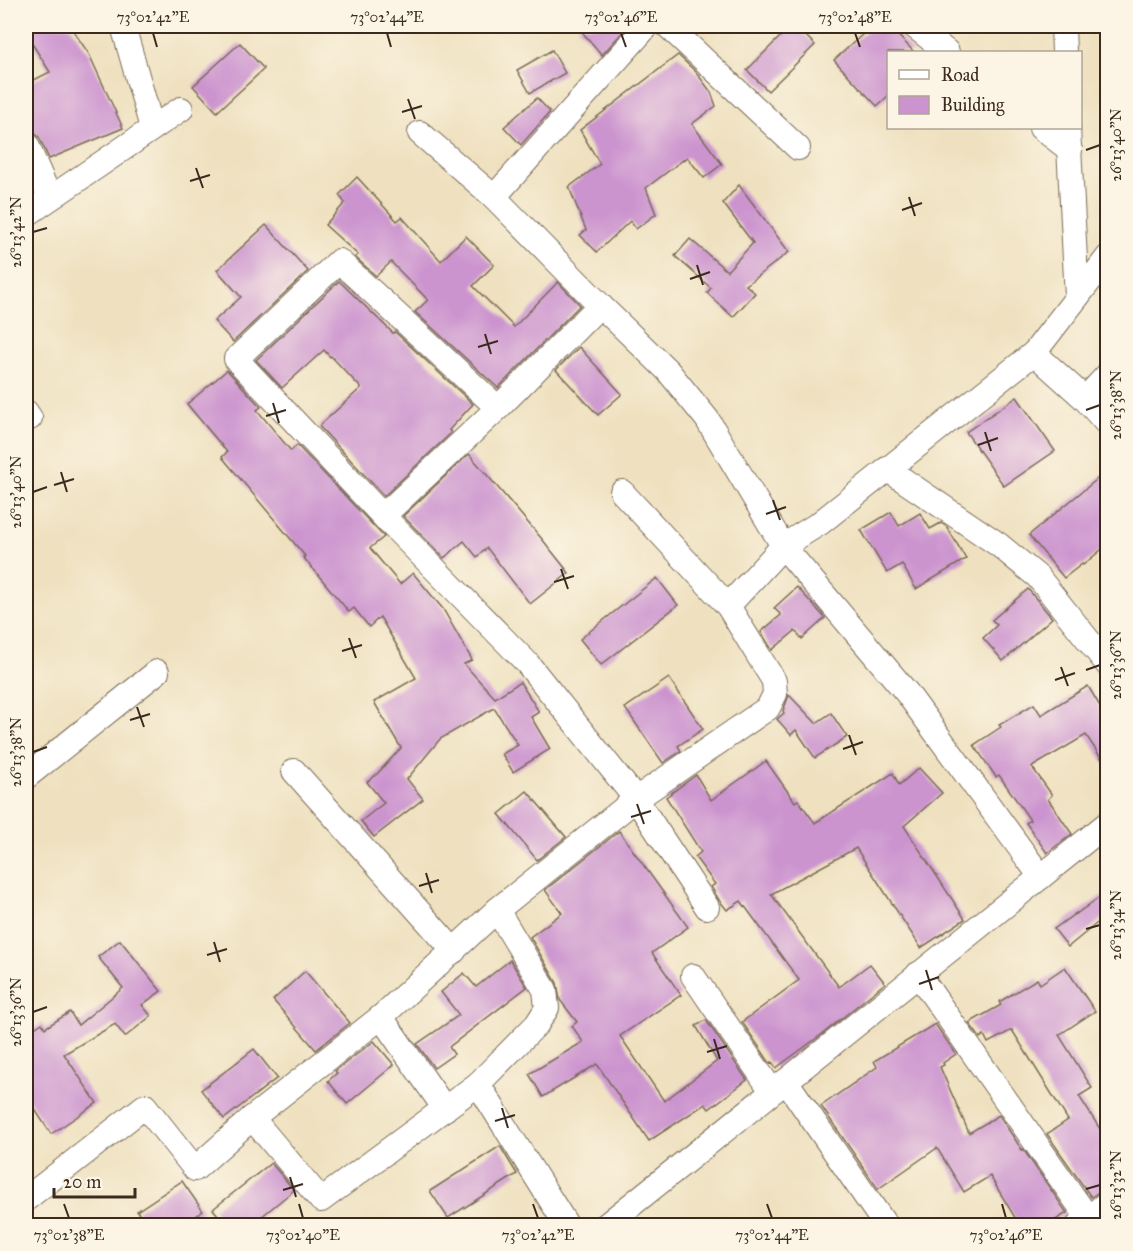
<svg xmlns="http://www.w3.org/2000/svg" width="1133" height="1251" font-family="'IM FELL Great Primer',serif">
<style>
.building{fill:#cc94cf}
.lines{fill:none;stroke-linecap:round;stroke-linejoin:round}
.street-casing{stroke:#7a6a57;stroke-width:26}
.street{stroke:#fff;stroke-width:24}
.ticks{fill:none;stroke:#3b2a1e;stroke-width:2}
.neatline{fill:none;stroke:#3b2a1e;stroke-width:2}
.ticks-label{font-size:15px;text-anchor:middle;fill:#3b2a1e}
</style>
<rect width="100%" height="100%" fill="#fcf5e5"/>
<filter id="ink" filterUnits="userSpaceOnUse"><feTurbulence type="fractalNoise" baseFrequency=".0167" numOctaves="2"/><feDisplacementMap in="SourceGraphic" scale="12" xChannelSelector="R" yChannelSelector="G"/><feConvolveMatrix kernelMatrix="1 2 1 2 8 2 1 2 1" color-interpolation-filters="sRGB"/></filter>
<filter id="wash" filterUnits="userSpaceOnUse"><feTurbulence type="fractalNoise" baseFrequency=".008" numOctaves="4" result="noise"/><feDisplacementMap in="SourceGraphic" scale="24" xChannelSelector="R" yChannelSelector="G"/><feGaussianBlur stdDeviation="1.35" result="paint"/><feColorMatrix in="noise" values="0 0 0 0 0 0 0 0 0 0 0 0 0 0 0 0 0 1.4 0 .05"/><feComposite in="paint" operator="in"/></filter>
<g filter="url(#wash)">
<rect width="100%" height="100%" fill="#efe1c0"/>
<g id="blocks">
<g class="building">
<path d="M26,26H70L89,54L123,128L49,159L39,137L32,131L26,116V84L50,72L26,34Z"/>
<path d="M577,26H628L602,55Z"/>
<path d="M791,26H796L815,45L768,91L747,70Z"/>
<path d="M872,26H889L914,52H888V96L877,106L834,60Z"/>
<path d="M240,43L264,69L217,112L193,86Z"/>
<path d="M552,50L565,73L530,93L517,70Z"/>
<path d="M678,55L696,72L711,92L716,106L692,124L722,164L704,178L687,157L646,188L656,214L636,229L630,221L597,252L580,235L586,230L569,187L600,164L580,130Z"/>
<path d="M537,98L550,112L521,145L504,127Z"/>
<path d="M357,177L397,221L402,217L441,261L466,236L494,265L473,286L514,327L558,282L580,305L498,388L415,312L428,300L391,262L376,276L355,257L358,255L325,225L345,203L339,195Z"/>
<path d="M739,185L789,252L746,285L755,293L733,317L707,293L711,288L675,256L690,239L727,271L753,243L723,203Z"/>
<path d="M266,225L308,271L233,342L214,321L241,297L217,270Z"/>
<path d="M339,281L393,333L395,332L473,404L449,430L451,433L384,496L319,426L361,388L331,356L330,357L324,350L282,388L256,360Z"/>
<path d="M579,347L622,394L598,415L556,370Z"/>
<path d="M227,370L261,407L257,410L291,451L297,445L384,537L370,548L400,584L413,573L443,609L472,660L464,664L495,698L520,682L539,712L531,717L550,749L513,772L502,754L518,745L494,708L440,739L407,779L423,799L374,837L361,821L384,803L367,782L377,774L401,748L374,702L416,678L380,617L369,627L354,608L349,612L303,557L305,556L222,457L227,452L187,404Z"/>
<path d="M1017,397L1055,451L1004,486L966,432Z"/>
<path d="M469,454L542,539L569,573L530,604L487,548L477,557L464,541L444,558L403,516Z"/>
<path d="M1107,471V545L1083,565L1082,564L1064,578L1029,535Z"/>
<path d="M891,512L899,526L920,513L930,529L941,523L947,527L966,559L916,589L902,564L887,573L861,530Z"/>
<path d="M657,578L678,605L601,665L580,639Z"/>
<path d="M797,587L825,618L802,639L795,631L772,650L761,632L781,615L774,608Z"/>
<path d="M1028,589L1052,618L1003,661L983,638L997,625L992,620Z"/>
<path d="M669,678L703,729L678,746L681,751L663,763L625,708Z"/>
<path d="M1088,686L1107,718V767L1086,735L1032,767L1052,795L1048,799L1072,834L1047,853L1026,823L1030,820L999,775L996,777L974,745L1001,727L999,725L1034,704L1041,715Z"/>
<path d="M789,695L816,723L831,713L847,737L815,758L796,730L791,735L777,719L784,713L783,711Z"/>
<path d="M766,761L795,802L798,800L815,823L893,773L899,785L919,768L942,793L904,826L965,919L921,948L856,848L771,894L839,987L870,964L885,983L825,1032L776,1068L772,1062L770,1063L742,1022L799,980L741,901L727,910L719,900L711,887L715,884L695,857L701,852L666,797L696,775L711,800Z"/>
<path d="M527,791L566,837L537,860L499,814Z"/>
<path d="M619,831L688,927L652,953L681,995L620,1036L664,1101L717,1061L696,1026L706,1020L747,1080L709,1109L705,1104L649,1141L597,1064L543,1097L529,1074L583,1042L572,1026L577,1022L560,1000L557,983L530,937L562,913L545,890Z"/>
<path d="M1107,892V915L1068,947L1054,929L1076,913V914Z"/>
<path d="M120,940L161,991L142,1005L151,1016L125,1037L115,1024L64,1054L97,1103L51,1134L26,1096V1034L42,1023L45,1028L70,1012L78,1025L123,988L98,957Z"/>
<path d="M510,960L527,987L449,1047L454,1054L434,1068L417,1044L459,1015L441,992L464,973L476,987Z"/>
<path d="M1065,967L1095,1011L1059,1035L1092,1088L1079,1096L1107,1140V1186L1091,1197L1047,1134L1068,1120L1012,1030L988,1043L984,1035L980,1038L969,1023L1001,1005L999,1002L1037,979L1040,984Z"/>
<path d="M305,971L350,1023L316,1050L273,1000Z"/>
<path d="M935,1024L956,1054L943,1063L944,1065L940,1067L969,1133L999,1115L1022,1150L1023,1149L1067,1213L1046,1226H1020L990,1176L964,1192L937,1148L878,1189L821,1106L877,1067L874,1061Z"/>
<path d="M374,1041L394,1065L347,1104L328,1081L337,1073L335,1071Z"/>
<path d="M254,1049L277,1078L224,1119L201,1090Z"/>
<path d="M500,1146L517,1174L448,1218L430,1191Z"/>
<path d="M271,1163L294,1190L250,1226H227L213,1209Z"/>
<path d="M182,1181L203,1211L181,1226H147L137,1211Z"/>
</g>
</g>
</g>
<g filter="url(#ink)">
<use href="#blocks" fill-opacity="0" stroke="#7a6a57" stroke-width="1.5"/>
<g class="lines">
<g class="street-casing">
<g id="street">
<path d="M123,26L152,128"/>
<path d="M668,26L798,148"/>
<path d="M914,26L947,52"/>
<path d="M1063,26L1064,52"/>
<path d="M1041,128L1070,150"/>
<path d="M1068,128L1077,297"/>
<path d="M420,133L494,197"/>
<path d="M26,143L50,198"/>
<path d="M26,215L181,109"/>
<path d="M600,305L494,197L647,26"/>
<path d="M1034,353L1108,257"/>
<path d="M1108,374L1085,399L1108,425"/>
<path d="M498,408L600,305L668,371L707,419L783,546L728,606"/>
<path d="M26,412L30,418"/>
<path d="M887,469L999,545L1038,577L1108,665"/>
<path d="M383,516L498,408L339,261L236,359L383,516L527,663L636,799L707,907"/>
<path d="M294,771L454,951"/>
<path d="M26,777L157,672"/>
<path d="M1041,877L907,693L783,546L820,523L1034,353L1085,399"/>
<path d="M918,974L1088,1218"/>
<path d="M693,976L772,1091"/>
<path d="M381,1017L445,1109"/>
<path d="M786,1081L886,1226"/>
<path d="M478,1084L567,1226"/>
<path d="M252,1118L321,1200L478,1084L537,1024L547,1008L545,990L497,910"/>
<path d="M26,1199L145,1106L195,1169L252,1118L381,1017L497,910L636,799L768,708L775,694L774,681L728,606L622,492"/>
<path d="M605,1226L1108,823"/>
<path d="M1078,1226L1108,1202"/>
</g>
</g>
<use href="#street" class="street"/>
</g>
</g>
<path class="ticks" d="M153,33L157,47M387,33L391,47M621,33L626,47M855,33L860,47M408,99L415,119M402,112L422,106M1086,150L1100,145M196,168L203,188M190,181L210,175M909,197L915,216M902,210L922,203M33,232L47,228M697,265L703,285M690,279L710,272M485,334L491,354M478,347L498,341M273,403L279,423M1086,410L1100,405M266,416L286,410M985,432L991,451M978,445L998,438M61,472L67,492M54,485L74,479M33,492L47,487M773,500L780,520M766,514L786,507M561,569L568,589M554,582L574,576M349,638L356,658M342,651L362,645M1061,667L1068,686M1086,670L1100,665M1055,680L1075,673M137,707L144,727M130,720L150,714M849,735L856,755M843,749L863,742M33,752L47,747M637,804L644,824M631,817L651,811M426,873L432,893M419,886L439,880M1086,929L1100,925M214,942L220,962M207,955L227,949M926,970L932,990M919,984L939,977M33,1012L47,1007M714,1039L720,1059M707,1052L727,1046M502,1108L508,1128M495,1121L515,1115M290,1177L296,1197M1086,1189L1100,1185M283,1190L303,1184M64,1204L69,1218M299,1204L303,1218M533,1204L538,1218M767,1204L772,1218M1002,1204L1006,1218"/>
<rect width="1133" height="1251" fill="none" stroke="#fcf5e5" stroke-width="66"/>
<rect x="887" y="51" width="195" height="78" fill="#fcf5e5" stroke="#afa495" stroke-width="1.5"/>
<rect x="899" y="70" width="30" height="9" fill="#ffffff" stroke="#afa495" stroke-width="1.5"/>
<text x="941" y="81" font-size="18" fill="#3b2a1e">Road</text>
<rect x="899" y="96" width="30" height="18" fill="#cc94cf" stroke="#afa495" stroke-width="1.5"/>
<text x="941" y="111" font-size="18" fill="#3b2a1e">Building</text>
<path d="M54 1188v9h81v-9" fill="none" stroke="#3b2a1e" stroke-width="3"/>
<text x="63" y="1188" font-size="18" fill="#3b2a1e" stroke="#fcf5e5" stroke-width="4.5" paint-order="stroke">20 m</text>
<rect x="33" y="33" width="1067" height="1185" class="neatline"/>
<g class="ticks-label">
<text x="153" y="22">73°02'42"E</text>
<text x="387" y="22">73°02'44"E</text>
<text x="621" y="22">73°02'46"E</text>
<text x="855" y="22">73°02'48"E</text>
<text transform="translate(1116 145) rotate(-90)" y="5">26°13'40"N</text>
<text transform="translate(16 232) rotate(-90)" y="5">26°13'42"N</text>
<text transform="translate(1116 405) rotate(-90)" y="5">26°13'38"N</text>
<text transform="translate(16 492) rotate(-90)" y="5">26°13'40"N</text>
<text transform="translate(1116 665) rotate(-90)" y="5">26°13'36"N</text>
<text transform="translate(16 752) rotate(-90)" y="5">26°13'38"N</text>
<text transform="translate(1116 925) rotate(-90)" y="5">26°13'34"N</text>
<text transform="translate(16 1012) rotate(-90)" y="5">26°13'36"N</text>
<text transform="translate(1116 1185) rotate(-90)" y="5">26°13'32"N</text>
<text x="69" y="1240">73°02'38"E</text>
<text x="303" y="1240">73°02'40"E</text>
<text x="538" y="1240">73°02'42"E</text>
<text x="772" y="1240">73°02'44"E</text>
<text x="1006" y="1240">73°02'46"E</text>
</g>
</svg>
